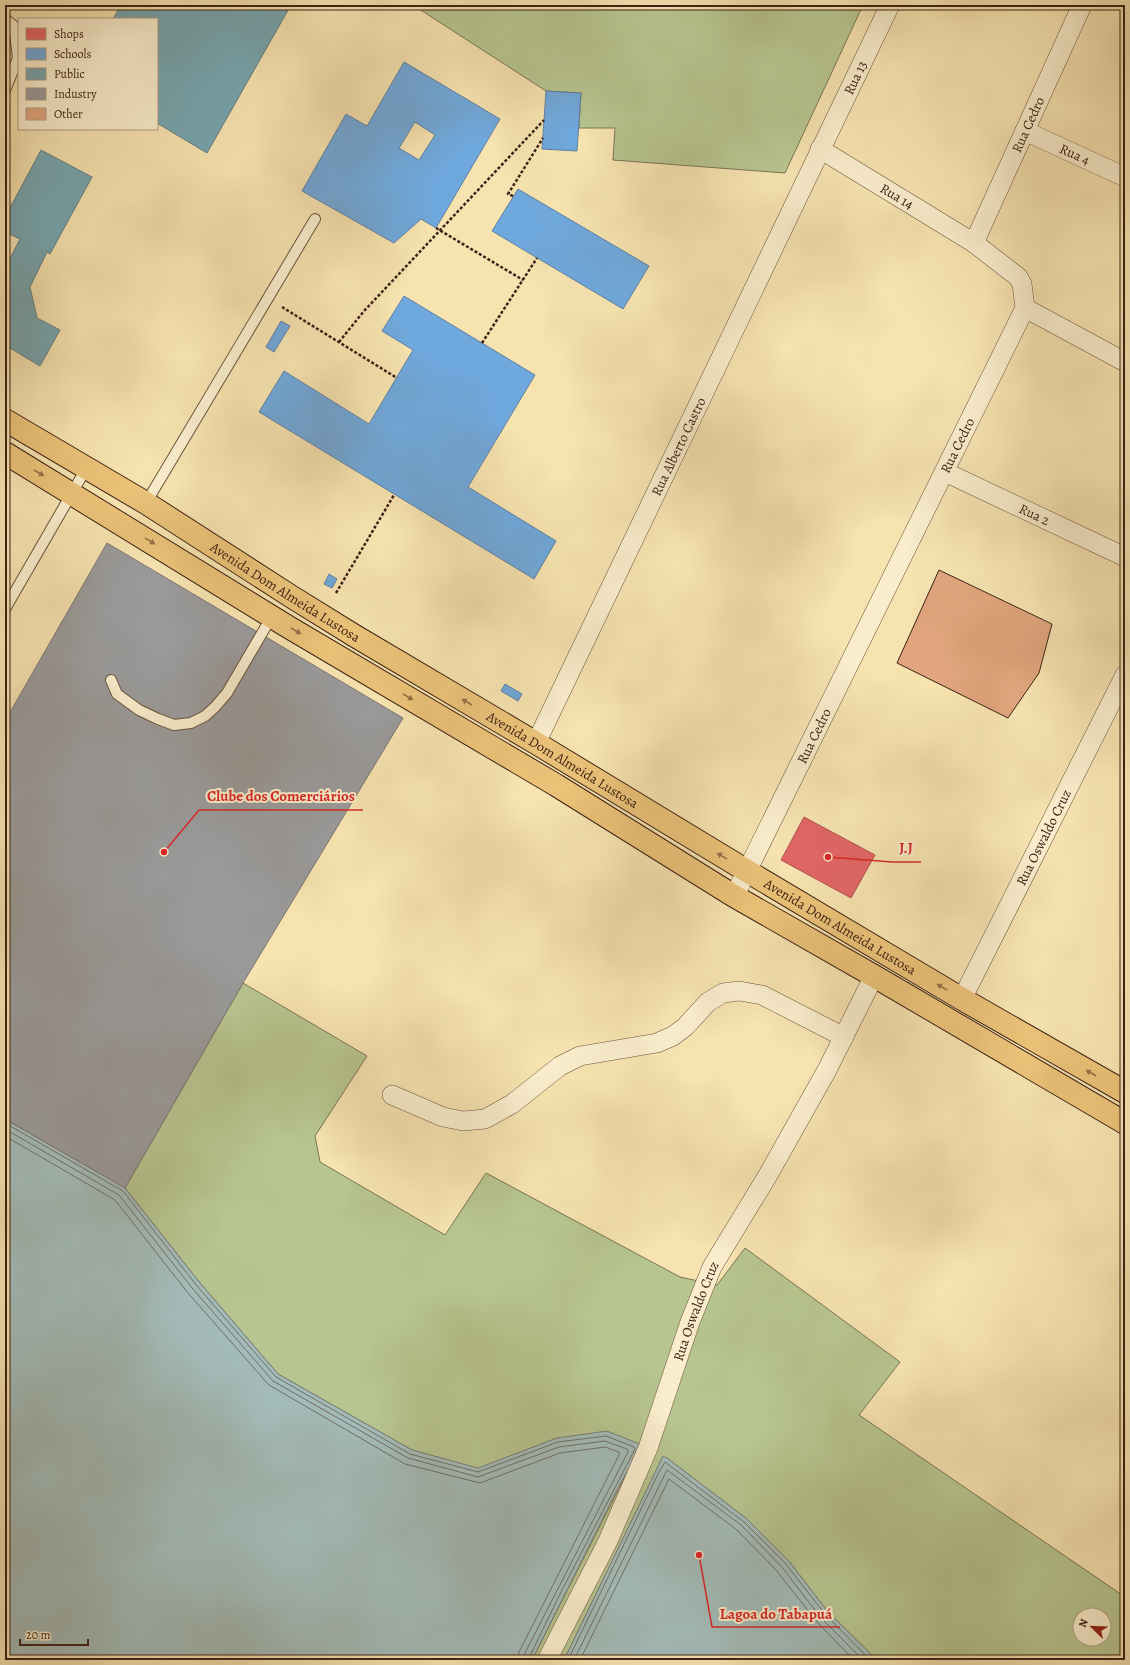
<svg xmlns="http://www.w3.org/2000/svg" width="1130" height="1665" font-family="Alegreya,serif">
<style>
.green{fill:#b7c590;stroke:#7a7453;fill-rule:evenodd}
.water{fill:#a3bbb8;stroke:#7a7e77}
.shops{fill:#e06666;stroke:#af524e}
.schools{fill:#6fa8dc;stroke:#6080a1;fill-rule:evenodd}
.public{fill:#76a5af;stroke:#657e81}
.industry{fill:#999;stroke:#7d7572}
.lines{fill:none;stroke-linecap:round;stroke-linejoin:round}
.shore{stroke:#706e67;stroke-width:1}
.building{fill:#e0a57c;stroke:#3c2216}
.service-casing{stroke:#6a523c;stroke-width:12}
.minor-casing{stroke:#6a523c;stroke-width:20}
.primary-casing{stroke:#3c2216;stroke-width:24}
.path{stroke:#3c2216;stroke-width:2.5;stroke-dasharray:3 2;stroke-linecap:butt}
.service{stroke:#f9edcc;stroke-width:10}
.minor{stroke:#f9edcc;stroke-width:19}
.primary{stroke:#ebc278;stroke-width:22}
.oneway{fill:#947247}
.labels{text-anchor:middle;stroke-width:4;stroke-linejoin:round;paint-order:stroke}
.street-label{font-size:14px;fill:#3c2216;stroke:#f9edcc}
.leader{fill:none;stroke:#d62828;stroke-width:1.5}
.callout-dot{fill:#d62828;stroke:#f9edcc;stroke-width:1.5}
.callout-label{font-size:15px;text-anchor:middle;font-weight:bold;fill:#d62828;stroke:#f9edcc;stroke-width:4;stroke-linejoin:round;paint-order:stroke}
</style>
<rect width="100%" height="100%" fill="#f6e3b0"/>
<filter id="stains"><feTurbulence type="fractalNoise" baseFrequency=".005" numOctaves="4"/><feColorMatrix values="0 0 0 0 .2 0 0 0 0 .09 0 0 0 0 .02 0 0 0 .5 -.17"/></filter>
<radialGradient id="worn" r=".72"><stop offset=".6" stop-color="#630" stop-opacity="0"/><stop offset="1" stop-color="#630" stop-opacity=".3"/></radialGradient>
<g class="green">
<path d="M413,5H863L785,173L613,160L615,128H579L581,93L546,91Z"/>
<path d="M243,983L367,1056L315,1136L320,1162L445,1235L486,1173L680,1277L717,1285L745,1248L900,1362L859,1415L1125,1597V1660H877L828,1612L788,1560L747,1519L667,1458L663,1457L564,1660H532L641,1445L557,1438L478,1469L412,1450L278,1374L200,1283L125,1188ZM1080,1615H1104V1639H1080Z"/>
</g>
<g class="water">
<path d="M5,1119L125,1188L200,1283L278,1374L412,1450L478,1468L557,1438L607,1431L642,1445L619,1486L532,1660H5Z"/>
<path d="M663,1456L667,1458L747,1519L788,1560L828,1612L877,1660H564Z"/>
</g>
<path class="shops" d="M804,817L875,855L851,898L781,860Z"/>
<g class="schools">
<path d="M404,62L500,119L436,228L421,219L394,243L302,191L346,114L367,126ZM415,122L435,135L419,160L399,148Z"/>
<path d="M546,91L581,93L577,151L542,149Z"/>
<path d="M518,189L649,266L623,309L492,231Z"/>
<path d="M404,296L535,375L468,487L556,541L534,579L259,412L284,371L369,424L413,350L382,331Z"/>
<path d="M281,321L290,326L274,352L266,347Z"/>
<path d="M329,574L337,579L332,588L324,584Z"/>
<path d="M505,684L522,694L518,701L501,691Z"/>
</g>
<g class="public">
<path d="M121,5H291L207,153L157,123V19H113Z"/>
<path d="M41,150L92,177L50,254L47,252L30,287L37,318L60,330L40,366L5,345V268L20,239L5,232V217Z"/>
</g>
<path class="industry" d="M107,543L403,718L243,983L125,1188L5,1119V721Z"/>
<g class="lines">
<g class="shore">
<path d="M5,1123L123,1191L197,1286L276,1377L410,1454L478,1472L558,1442L606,1436L634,1447L635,1449L559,1596L528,1660"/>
<path d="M5,1129L119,1195L193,1289L273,1381L408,1458L478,1477L559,1447L605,1441L627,1449L628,1452L524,1655L523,1660"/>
<path d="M5,1136L115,1200L188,1293L269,1385L405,1464L480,1483L560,1453L605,1447L619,1452V1455L519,1652L517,1660"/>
<path d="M568,1660L659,1472L665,1462L744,1522L785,1563L825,1614L870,1660"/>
<path d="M574,1660L667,1470L741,1525L781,1566L821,1618L863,1660"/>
<path d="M580,1660L669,1479L737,1530L776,1570L817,1622L854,1660"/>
</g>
</g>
<path class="building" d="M939,570L1052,624L1039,673L1008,718L897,663Z"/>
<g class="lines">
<g class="service-casing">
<g id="service">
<path d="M5,19L14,26L18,58L5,90"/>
<path d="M146,503L315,219"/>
<path d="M5,609L87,467"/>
<path d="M111,680L117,694L139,710L158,719L174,725L191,723L205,716L215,707L227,693L272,616"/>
</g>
</g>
<g class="minor-casing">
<g id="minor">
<path id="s1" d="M1025,131L1125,177"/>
<path id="s2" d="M974,243L1082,5"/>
<path d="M1025,308L1125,362"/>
<path id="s3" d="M945,472L1125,557"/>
<path id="s4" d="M536,743L890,5"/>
<path id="s5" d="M734,896L747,871L1025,308L1022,284L1018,277L974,243L820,149"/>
<path id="s6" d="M962,999L1125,675"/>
<path d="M392,1095L443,1117L463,1121L485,1119L512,1104L560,1066L580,1056L657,1043L673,1036L685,1027L708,1002L723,993L739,991L762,995L844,1037"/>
<path id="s7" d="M547,1660L608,1541L648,1448L690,1322L712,1267L768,1175L827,1070L874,976"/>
</g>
</g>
<g class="primary-casing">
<g id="primary">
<path id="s8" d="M5,420L146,503L292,597L355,636L536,743L747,871L962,999L1125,1092"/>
<path d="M5,453L290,628L556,785L734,896L874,976L1125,1123"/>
</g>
</g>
<g class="path">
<path d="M513,196L508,194L543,138"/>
<path d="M436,228L523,280"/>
<path d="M282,307L397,378"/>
<path d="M339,342L364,311L544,120"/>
<path d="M482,343L537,258"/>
<path d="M336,593L394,495"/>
</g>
<use href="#service" class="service"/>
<use href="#minor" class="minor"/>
<use href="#primary" class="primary"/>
</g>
<defs><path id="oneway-solid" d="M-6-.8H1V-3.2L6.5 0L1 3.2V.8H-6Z"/></defs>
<g class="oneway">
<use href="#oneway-solid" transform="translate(39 473) rotate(31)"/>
<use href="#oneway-solid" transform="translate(150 541) rotate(32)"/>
<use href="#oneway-solid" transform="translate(296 631) rotate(31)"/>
<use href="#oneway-solid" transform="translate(408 697) rotate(31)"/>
<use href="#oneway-solid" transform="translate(467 702) rotate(-149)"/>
<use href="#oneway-solid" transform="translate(722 856) rotate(-149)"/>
<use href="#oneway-solid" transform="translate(942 987) rotate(-149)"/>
<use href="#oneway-solid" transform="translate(1091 1073) rotate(-150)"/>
</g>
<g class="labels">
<g class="street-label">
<text dy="5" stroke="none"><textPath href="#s4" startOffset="738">Rua 13</textPath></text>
<text dy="5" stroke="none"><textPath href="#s2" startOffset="130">Rua Cedro</textPath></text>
<text dy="5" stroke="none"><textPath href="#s1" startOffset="55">Rua 4</textPath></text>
<text transform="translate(897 196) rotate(31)" y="5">Rua 14</text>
<text dy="5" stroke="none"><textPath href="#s4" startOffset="329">Rua Alberto Castro</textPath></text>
<text dy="5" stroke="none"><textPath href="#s5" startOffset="503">Rua Cedro</textPath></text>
<text dy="5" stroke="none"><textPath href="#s3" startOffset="99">Rua 2</textPath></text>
<text dy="5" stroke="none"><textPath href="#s8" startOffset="329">Avenida Dom Almeida Lustosa</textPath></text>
<text dy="5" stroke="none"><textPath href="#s5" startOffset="179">Rua Cedro</textPath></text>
<text dy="5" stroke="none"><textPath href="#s8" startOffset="653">Avenida Dom Almeida Lustosa</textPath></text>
<text dy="5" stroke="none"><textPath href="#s6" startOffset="181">Rua Oswaldo Cruz</textPath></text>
<text dy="5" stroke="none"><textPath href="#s8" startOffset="977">Avenida Dom Almeida Lustosa</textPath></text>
<text dy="5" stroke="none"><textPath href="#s7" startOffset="380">Rua Oswaldo Cruz</textPath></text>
</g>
</g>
<path class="leader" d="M164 852L199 810H363M828 857L892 862H921M699 1555L712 1627H840"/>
<g class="callout-dot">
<circle cx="164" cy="852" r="4"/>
<circle cx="828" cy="857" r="4"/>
<circle cx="699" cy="1555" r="4"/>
</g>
<g class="callout-label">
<text x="281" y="801">Clube dos Comerciários</text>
<text x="906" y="853">J.J</text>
<text x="776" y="1619">Lagoa do Tabapuá</text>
</g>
<rect width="1130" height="1665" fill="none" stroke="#f6e3b0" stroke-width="20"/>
<rect x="6" y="6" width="1118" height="1653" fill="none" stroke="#3c2216" stroke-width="2"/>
<rect x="10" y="10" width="1110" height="1645" fill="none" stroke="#3c2216"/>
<rect x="18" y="18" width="140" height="112" fill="#f9edcc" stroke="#ad9c83"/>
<rect x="26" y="28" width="20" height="12" fill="#e06666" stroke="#ad9c83"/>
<text x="54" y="38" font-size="12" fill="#3c2216">Shops</text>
<rect x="26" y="48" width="20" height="12" fill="#6fa8dc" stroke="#ad9c83"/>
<text x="54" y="58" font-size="12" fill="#3c2216">Schools</text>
<rect x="26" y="68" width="20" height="12" fill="#76a5af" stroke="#ad9c83"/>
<text x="54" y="78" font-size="12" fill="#3c2216">Public</text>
<rect x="26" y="88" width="20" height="12" fill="#999999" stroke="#ad9c83"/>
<text x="54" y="98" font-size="12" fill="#3c2216">Industry</text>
<rect x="26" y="108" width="20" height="12" fill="#e0a57c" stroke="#ad9c83"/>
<text x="54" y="118" font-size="12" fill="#3c2216">Other</text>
<g transform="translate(1092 1627) rotate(293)"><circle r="19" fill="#f9edcc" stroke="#ad9c83"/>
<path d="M0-3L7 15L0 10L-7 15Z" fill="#8f2418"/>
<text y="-6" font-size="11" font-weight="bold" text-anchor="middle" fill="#3c2216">N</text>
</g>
<path d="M20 1639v6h68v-6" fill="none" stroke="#3c2216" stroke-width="2"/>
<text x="26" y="1639" font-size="12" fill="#3c2216" stroke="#f9edcc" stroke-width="3" paint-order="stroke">20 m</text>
<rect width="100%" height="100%" filter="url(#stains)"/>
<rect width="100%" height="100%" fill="url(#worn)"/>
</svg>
